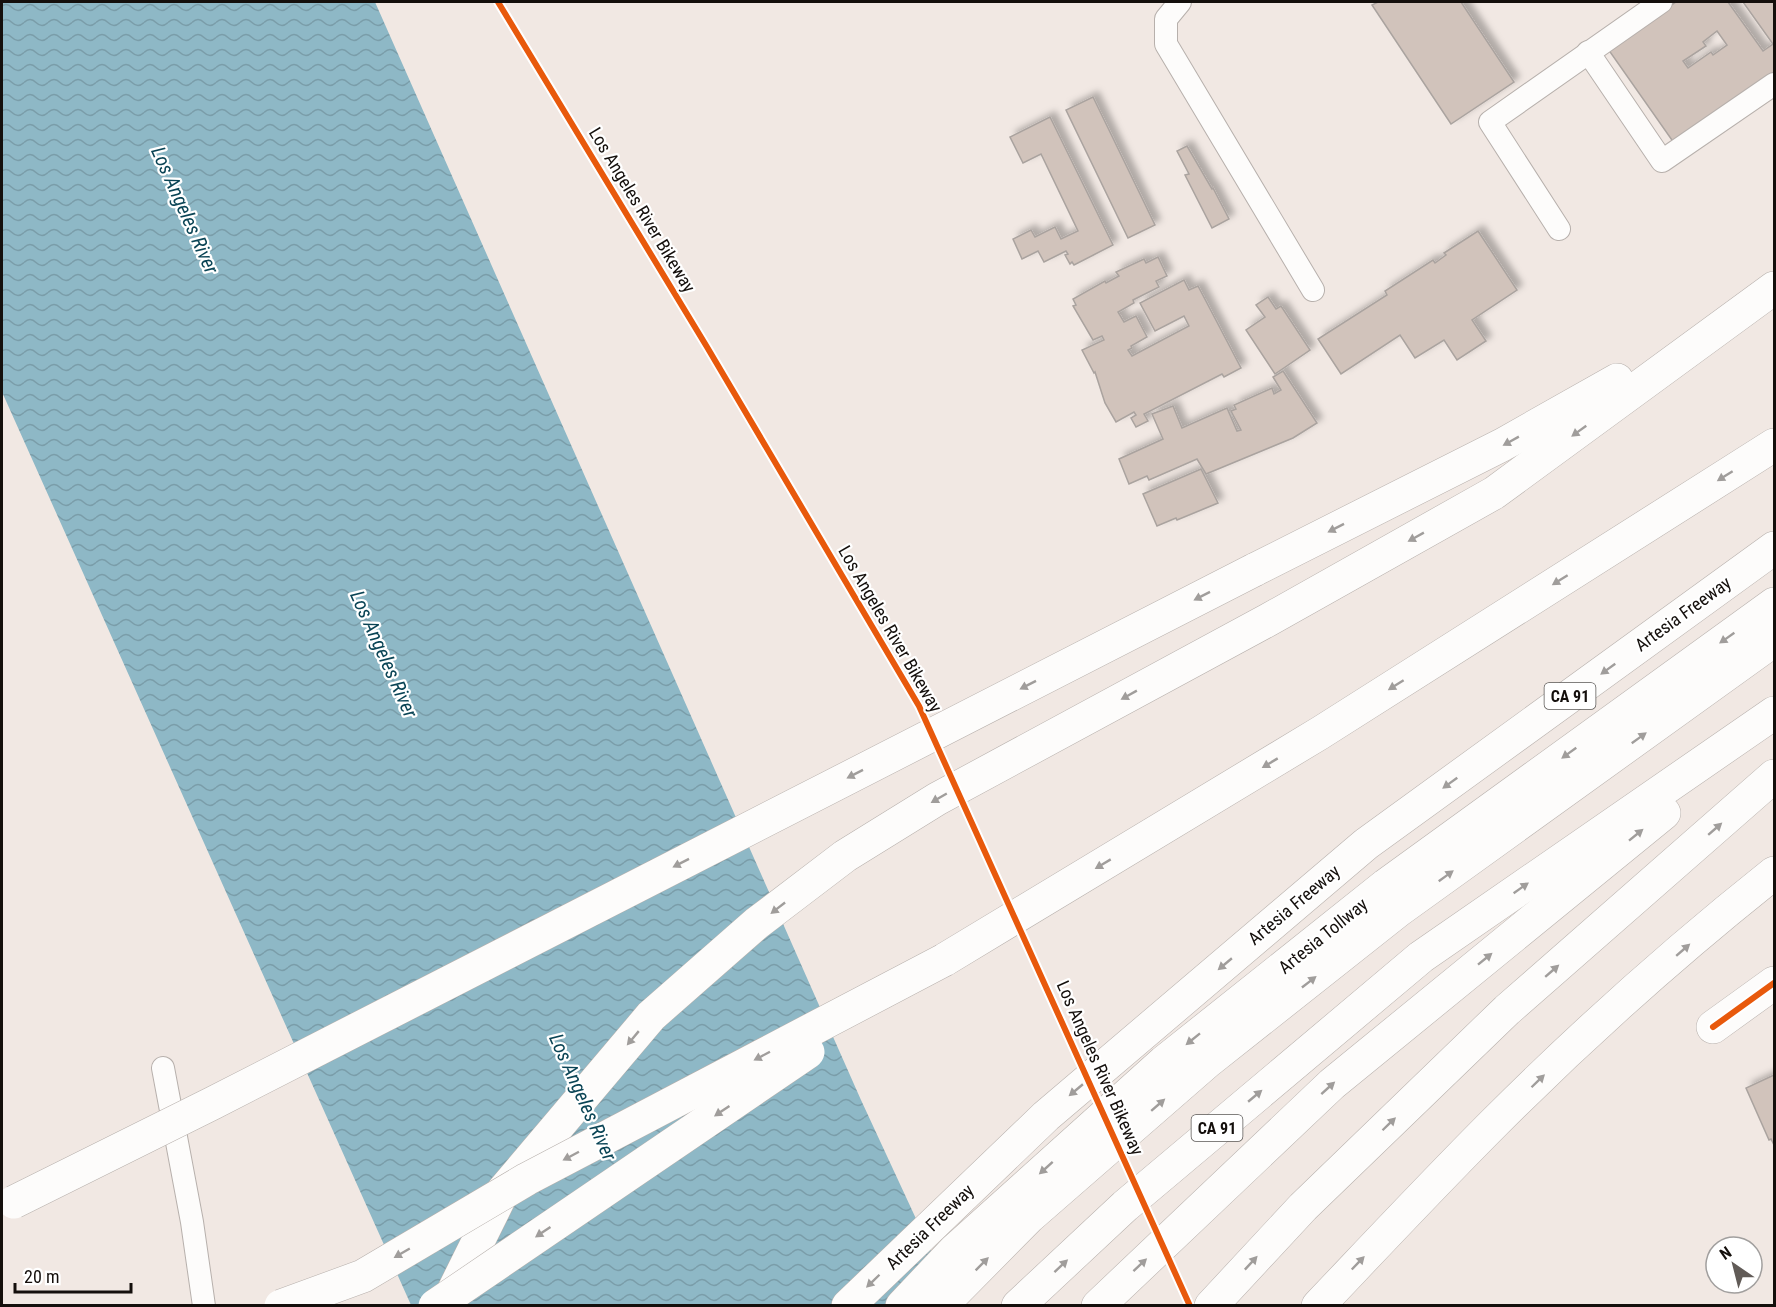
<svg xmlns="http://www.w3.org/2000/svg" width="1776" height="1307" font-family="'Roboto Condensed',sans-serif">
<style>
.water{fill:url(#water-waves)}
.building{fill:#d1c3bb;stroke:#aaa39f;stroke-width:1.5;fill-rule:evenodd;filter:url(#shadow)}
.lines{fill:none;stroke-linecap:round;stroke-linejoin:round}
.lane-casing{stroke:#b7b0ac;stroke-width:24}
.street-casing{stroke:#b7b0ac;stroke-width:34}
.highway-casing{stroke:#b7b0ac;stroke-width:34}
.lane{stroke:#fdfcfb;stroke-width:22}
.street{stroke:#fdfcfb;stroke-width:33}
.highway{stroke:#fdfcfb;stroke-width:33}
.highway-bridge-casing{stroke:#b7b0ac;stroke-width:34;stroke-linecap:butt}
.highway-bridge{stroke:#fdfcfb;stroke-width:33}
.cycleway-casing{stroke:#fff;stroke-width:10}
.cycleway{stroke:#e8590c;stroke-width:6}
.oneway{fill:#a09d9b}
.labels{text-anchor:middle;stroke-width:4.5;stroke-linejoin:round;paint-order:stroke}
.shield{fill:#fff;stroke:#5a5755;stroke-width:1.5}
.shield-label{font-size:16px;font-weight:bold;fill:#140f0c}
.street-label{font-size:18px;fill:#140f0c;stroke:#fff}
.water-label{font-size:20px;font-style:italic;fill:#0a4455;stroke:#fff}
</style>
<defs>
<pattern id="water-waves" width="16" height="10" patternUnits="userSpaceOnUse" patternTransform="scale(1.5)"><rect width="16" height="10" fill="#8eb8c6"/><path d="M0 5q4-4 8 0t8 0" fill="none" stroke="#7a9da9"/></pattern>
<filter id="shadow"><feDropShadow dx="5.5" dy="-5.5" stdDeviation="3" flood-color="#0004"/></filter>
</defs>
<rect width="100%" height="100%" fill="#f1e8e3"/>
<path class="water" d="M2,2H375L861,1100L956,1305H411L2,392Z"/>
<g class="building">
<path d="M1378,2H1461L1514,82L1451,124L1372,5Z"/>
<path d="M1676,2H1728L1763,51L1773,44L1743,2H1774V72L1674,143L1608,49ZM1717,31L1727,45L1713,55L1711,52L1688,68L1683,61L1706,46L1703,42Z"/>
<path d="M1093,97L1155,225L1128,238L1066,110Z"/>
<path d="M1050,117L1113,245L1074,265L1072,262L1070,264L1065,255L1068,254L1066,251L1044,262L1038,251L1022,259L1013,239L1031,230L1035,237L1055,227L1061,239L1078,231L1041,154L1023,163L1010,137Z"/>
<path d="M1187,146L1212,189L1213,188L1229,219L1212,228L1185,175L1189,174L1177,151Z"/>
<path d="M1478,231L1517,290L1472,320L1486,341L1457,360L1444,340L1415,358L1400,335L1341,374L1318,339L1387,295L1385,291L1433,260L1435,263L1446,255L1444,253Z"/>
<path d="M1158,257L1167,276L1156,281L1159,287L1133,300L1134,303L1118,312L1124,322L1136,316L1147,337L1131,346L1132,348L1128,350L1132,356L1189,326L1184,316L1155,331L1140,303L1184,280L1189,290L1198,286L1241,368L1224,377L1222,374L1144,414L1148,421L1136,427L1131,418L1136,415L1134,412L1116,422L1105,403L1095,372L1094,373L1082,350L1104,340L1102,336L1093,340L1073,306L1076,305L1073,299L1105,281L1106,283L1119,276L1116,272L1144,259L1146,263Z"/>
<path d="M1268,297L1276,309L1281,306L1310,350L1275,374L1246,330L1265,317L1256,305Z"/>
<path d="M1283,371L1317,423L1293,438L1206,474L1197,459L1149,480L1147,476L1129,484L1119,459L1163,439L1152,414L1173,406L1182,428L1227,408L1237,431L1241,430L1231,411L1236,409L1234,405L1272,388L1274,394L1281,390L1273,377Z"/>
<path d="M1201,469L1218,503L1177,520L1176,518L1157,526L1143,494Z"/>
<path d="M1774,1075V1145L1771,1139L1769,1140L1746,1088Z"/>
</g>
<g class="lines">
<g class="lane-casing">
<g id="lane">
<path d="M1180,2L1166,19V44L1313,290"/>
<path d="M1588,52L1662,161L1774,84"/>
<path d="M1559,229L1490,122L1661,2"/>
<path d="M163,1068L192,1222L204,1306"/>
</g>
</g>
<g class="street-casing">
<path id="street" d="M1713,1027L1774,983"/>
</g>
<g class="highway-casing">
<g id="highway">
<path d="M1254,570L1502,445L1617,380"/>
<path d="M944,960L1320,733L1774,445"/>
<path d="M447,1304L503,1191L651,1016L757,923L845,856L937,799L1268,620L1494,493L1774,288"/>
<path d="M848,1306L1046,1116L1366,844L1774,548"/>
<path d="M902,1306L954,1251L1164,1062L1386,885L1774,604"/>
<path d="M941,1306L1029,1217L1207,1062L1399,910L1774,640"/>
<path d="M1018,1306L1125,1206L1421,957L1774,713"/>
<path d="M1098,1306L1332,1084L1664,813"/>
<path d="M1211,1306L1303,1207L1507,1010L1774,776"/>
<path d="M1318,1306C1377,1244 1435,1182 1495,1122C1583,1034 1677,950 1774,873"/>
</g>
</g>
<use href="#lane" class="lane"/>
<use href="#street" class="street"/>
<use href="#highway" class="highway"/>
<g class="highway-bridge-casing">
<g id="highway-bridge">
<path d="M14,1202L213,1103L1254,570"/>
<path d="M281,1306L363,1276L527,1179L944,960"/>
<path d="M435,1306L808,1052"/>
</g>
</g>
<use href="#highway-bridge" class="highway-bridge"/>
<g class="cycleway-casing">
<g id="cycleway">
<path d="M498,2L707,347L919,706L1190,1306"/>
<path d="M1713,1027L1774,983"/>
</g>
</g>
<use href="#cycleway" class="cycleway"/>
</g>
<defs><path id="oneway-solid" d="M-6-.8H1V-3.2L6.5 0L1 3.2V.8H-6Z" transform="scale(1.5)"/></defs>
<g class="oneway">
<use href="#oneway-solid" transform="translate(1579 431) rotate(144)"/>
<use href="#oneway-solid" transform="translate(1511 441) rotate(151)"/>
<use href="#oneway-solid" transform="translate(1725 476) rotate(148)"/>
<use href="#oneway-solid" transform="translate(1336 528) rotate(153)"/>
<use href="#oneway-solid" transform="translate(1416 537) rotate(151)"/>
<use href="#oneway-solid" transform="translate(1560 580) rotate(148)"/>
<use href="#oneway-solid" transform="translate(1202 596) rotate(153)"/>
<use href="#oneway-solid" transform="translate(1727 638) rotate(145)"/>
<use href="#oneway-solid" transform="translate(1608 669) rotate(144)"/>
<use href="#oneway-solid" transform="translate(1028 685) rotate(153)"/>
<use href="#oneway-solid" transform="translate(1396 685) rotate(148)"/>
<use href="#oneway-solid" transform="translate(1129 695) rotate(151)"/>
<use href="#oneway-solid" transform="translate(1639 738) rotate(-36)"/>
<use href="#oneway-solid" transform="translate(1569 753) rotate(144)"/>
<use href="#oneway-solid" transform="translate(1270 763) rotate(149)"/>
<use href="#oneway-solid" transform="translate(855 774) rotate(153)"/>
<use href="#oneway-solid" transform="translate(1450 783) rotate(144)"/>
<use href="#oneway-solid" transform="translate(939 798) rotate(150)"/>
<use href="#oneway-solid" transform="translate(1715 829) rotate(-41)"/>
<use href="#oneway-solid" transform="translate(1636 835) rotate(-39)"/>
<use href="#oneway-solid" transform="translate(681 863) rotate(153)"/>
<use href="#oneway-solid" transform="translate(1103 864) rotate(149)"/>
<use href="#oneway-solid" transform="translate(1446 876) rotate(-36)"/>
<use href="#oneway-solid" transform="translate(1521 888) rotate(-35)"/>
<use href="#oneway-solid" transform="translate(778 908) rotate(142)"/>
<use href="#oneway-solid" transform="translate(1683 950) rotate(-41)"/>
<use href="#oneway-solid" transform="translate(1485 959) rotate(-39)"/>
<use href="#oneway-solid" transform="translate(1225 964) rotate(140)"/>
<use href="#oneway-solid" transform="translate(1552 971) rotate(-41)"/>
<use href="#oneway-solid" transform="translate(1309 982) rotate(-38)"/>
<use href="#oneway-solid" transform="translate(633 1038) rotate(130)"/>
<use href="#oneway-solid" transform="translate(1193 1039) rotate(141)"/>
<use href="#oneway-solid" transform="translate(762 1056) rotate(152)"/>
<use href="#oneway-solid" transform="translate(1538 1081) rotate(-44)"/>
<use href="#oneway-solid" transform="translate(1328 1088) rotate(-42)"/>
<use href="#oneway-solid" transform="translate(1076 1090) rotate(140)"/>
<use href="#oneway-solid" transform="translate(1255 1096) rotate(-40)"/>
<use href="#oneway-solid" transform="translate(1158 1105) rotate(-41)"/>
<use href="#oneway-solid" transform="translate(722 1111) rotate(146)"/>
<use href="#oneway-solid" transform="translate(1389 1124) rotate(-44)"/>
<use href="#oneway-solid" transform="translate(571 1156) rotate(152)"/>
<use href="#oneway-solid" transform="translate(1046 1168) rotate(138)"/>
<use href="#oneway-solid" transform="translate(543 1232) rotate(146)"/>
<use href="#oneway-solid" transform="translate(402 1253) rotate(150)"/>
<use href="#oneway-solid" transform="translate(1251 1263) rotate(-47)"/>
<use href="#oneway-solid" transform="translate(1358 1263) rotate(-46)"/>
<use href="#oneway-solid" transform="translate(982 1264) rotate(-45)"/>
<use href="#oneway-solid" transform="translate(1140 1265) rotate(-43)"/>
<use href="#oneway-solid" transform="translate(1061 1266) rotate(-43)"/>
<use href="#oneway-solid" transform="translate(873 1281) rotate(136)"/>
</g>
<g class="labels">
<g class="shield">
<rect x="1544.5" y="683" width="51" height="26" rx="4.5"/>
<rect x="1191.5" y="1115" width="51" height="26" rx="4.5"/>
</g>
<g class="shield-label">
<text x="1570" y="702">CA 91</text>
<text x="1217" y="1134">CA 91</text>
</g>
<g class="street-label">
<text transform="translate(642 210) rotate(59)" y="6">Los Angeles River Bikeway</text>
<text transform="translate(1683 614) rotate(-36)" y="6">Artesia Freeway</text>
<text transform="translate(890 629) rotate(60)" y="6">Los Angeles River Bikeway</text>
<text transform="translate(1294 905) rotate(-40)" y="6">Artesia Freeway</text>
<text transform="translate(1323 936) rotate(-39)" y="6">Artesia Tollway</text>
<text transform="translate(1100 1068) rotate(66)" y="6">Los Angeles River Bikeway</text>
<text transform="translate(930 1227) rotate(-44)" y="6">Artesia Freeway</text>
</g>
<g class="water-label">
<text transform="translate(185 210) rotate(66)" y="7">Los Angeles River</text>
<text transform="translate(384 654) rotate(66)" y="7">Los Angeles River</text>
<text transform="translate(583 1097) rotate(66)" y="7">Los Angeles River</text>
</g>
</g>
<rect width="1776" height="1307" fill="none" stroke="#140f0c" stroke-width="6"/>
<g transform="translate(1734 1265) rotate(325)"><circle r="28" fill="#ffffff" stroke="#a19f9e" stroke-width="1.5"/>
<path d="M0-4.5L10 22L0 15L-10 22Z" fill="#615b57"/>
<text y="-9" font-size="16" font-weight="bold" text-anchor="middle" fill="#140f0c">N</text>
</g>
<path d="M15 1283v9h116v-9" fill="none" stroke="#140f0c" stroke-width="3"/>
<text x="24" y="1283" font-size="18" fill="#140f0c" stroke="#ffffff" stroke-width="4.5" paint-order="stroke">20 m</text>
</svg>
